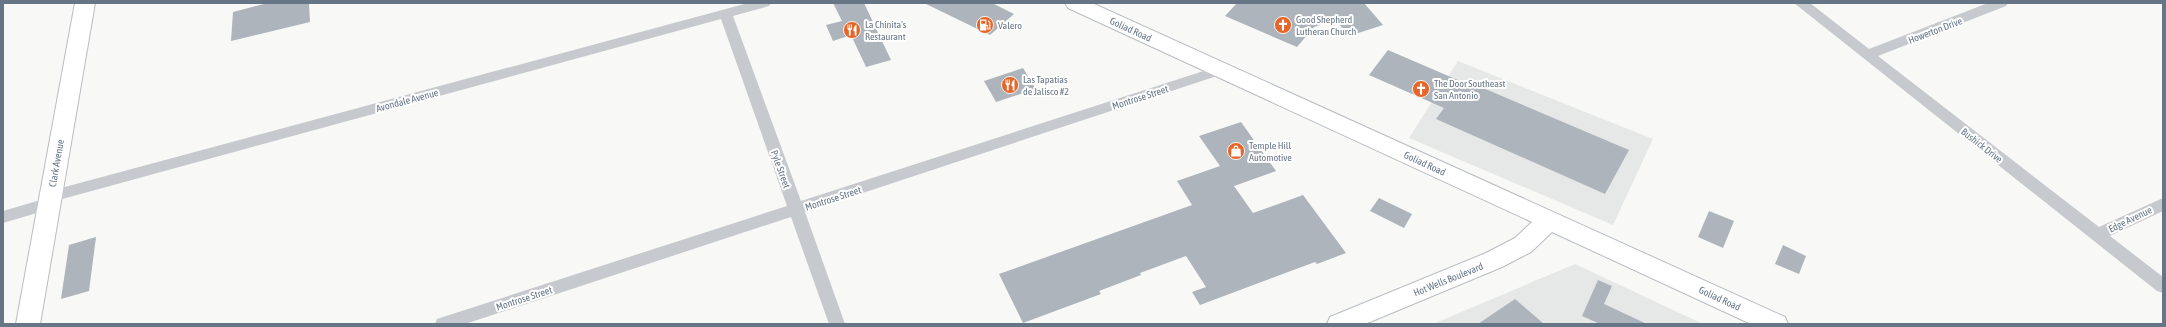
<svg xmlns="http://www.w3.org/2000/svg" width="2166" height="327" font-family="'Asap Condensed',sans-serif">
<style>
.built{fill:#e6e7e7}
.building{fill:#adb4bb}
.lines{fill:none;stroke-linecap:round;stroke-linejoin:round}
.secondary-casing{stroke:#b8bdc2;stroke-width:2}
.street{fill:#c6c9cd;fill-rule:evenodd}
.secondary{fill:#fff;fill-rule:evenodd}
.labels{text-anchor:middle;stroke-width:4;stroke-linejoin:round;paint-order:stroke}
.poi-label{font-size:10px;fill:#677687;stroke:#fff;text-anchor:start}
.street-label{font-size:10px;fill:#677687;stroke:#fff}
</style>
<rect width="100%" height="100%" fill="#f8f8f6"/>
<g class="built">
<path d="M1458,61L1653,139L1613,225L1409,138Z"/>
<path d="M1575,264L1703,324H1433Z"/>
</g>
<g class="building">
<path d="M268,3H309L310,22L231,41L233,12Z"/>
<path d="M833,3H864L891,60L866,67L851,35L833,41L826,25L842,21Z"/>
<path d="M924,3H992L1014,14L990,35Z"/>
<path d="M1237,3H1364L1383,25L1349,36L1339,24L1332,26L1329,22L1314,27L1297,47L1225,16Z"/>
<path d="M1388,50L1467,84L1469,82L1629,150L1605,194L1436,119L1444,108L1369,75Z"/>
<path d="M1023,68L1036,89L996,102L984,81Z"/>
<path d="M1241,122L1276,171L1234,186L1253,213L1303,195L1346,253L1317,264L1315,262L1200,305L1192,292L1206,287L1186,256L1140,273L1141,275L1099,291L1101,294L1023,323L999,274L1192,205L1177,181L1220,166L1199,136Z"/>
<path d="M1379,198L1412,214L1404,228L1370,211Z"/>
<path d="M1709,211L1734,221L1723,248L1698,237Z"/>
<path d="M96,237L89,291L61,299L69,245Z"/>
<path d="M1783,245L1806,256L1799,274L1775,264Z"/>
<path d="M1598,280L1612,286L1604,304L1647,324H1600L1582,316Z"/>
<path d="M1515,299L1544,324H1478Z"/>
</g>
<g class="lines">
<g class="secondary-casing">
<g id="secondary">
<path d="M75,3H95L40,324H16Z"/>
<path d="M1065,3H1092L1785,317L1788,324H1751L1552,232L1531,252L1502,267L1365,324H1327L1330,317L1486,253L1515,238L1532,222L1068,8Z"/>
</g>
</g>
<g class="street">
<path d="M748,3H771L769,6L733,16L801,201L1216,67H1226L1228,70L1226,73L805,212L845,324H829L791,217L465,324H435L437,319L443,317L787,206L721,19L55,201L57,204L54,208L3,223V211L44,199L42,197L45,193L50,191Z"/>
<path d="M1794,3H1810L1869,49L1988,3H2008L2006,6L1878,56L2099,227L2163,198V211L2110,236L2163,277V293L2157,291Z"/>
</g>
<use href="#secondary" class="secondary"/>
</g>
<defs>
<g id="fuel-disc" transform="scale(0.9)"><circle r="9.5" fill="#e56629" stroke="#fff"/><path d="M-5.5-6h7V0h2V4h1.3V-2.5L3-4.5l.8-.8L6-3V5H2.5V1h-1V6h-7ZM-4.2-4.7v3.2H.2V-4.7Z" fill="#fff"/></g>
<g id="church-disc" transform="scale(0.9)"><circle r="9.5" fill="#e56629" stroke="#fff"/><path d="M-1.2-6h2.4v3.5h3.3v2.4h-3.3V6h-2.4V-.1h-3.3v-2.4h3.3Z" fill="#fff"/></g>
<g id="restaurant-disc" transform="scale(0.9)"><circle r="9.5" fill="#e56629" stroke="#fff"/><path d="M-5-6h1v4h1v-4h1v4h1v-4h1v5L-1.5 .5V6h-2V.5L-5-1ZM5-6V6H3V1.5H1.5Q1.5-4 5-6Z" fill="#fff"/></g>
<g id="shop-disc" transform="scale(0.9)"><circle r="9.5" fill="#e56629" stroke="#fff"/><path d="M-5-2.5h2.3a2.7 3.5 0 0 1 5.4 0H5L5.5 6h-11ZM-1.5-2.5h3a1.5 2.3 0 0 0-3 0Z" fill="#fff"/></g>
</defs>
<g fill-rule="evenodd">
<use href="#fuel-disc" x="985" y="25"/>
<use href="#church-disc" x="1283" y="25"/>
<use href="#restaurant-disc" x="852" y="30"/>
<use href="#restaurant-disc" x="1010" y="85"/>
<use href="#church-disc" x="1421" y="89"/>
<use href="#shop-disc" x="1236" y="151"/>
</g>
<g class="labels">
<g class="poi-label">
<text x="1296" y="23">Good Shepherd<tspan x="1296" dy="12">Lutheran Church</tspan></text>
<text x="865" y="28">La Chinita's<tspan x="865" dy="12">Restaurant</tspan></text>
<text x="998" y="29">Valero</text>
<text x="1023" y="83">Las Tapatias<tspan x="1023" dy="12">de Jalisco #2</tspan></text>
<text x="1434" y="87">The Door Southeast<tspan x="1434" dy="12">San Antonio</tspan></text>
<text x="1249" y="149">Temple Hill<tspan x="1249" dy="12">Automotive</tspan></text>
</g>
<g class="street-label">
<text transform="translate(1131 29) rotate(25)" y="4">Goliad Road</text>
<text transform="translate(1935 30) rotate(-21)" y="4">Howerton Drive</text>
<text transform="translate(1140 97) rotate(-18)" y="4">Montrose Street</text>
<text transform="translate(407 100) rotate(-15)" y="4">Avondale Avenue</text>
<text transform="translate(1982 145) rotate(38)" y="4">Bushick Drive</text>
<text transform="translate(56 163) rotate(-80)" y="4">Clark Avenue</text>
<text transform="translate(1425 163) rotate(25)" y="4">Goliad Road</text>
<text transform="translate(781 169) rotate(70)" y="4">Pyle Street</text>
<text transform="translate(833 198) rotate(-18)" y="4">Montrose Street</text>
<text transform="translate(2130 219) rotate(-26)" y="4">Edge Avenue</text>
<text transform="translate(1448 279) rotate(-22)" y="4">Hot Wells Boulevard</text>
<text transform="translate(524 298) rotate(-18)" y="4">Montrose Street</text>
<text transform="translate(1720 298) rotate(25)" y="4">Goliad Road</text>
</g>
</g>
<rect width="2166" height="327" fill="none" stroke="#677687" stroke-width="8"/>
</svg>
